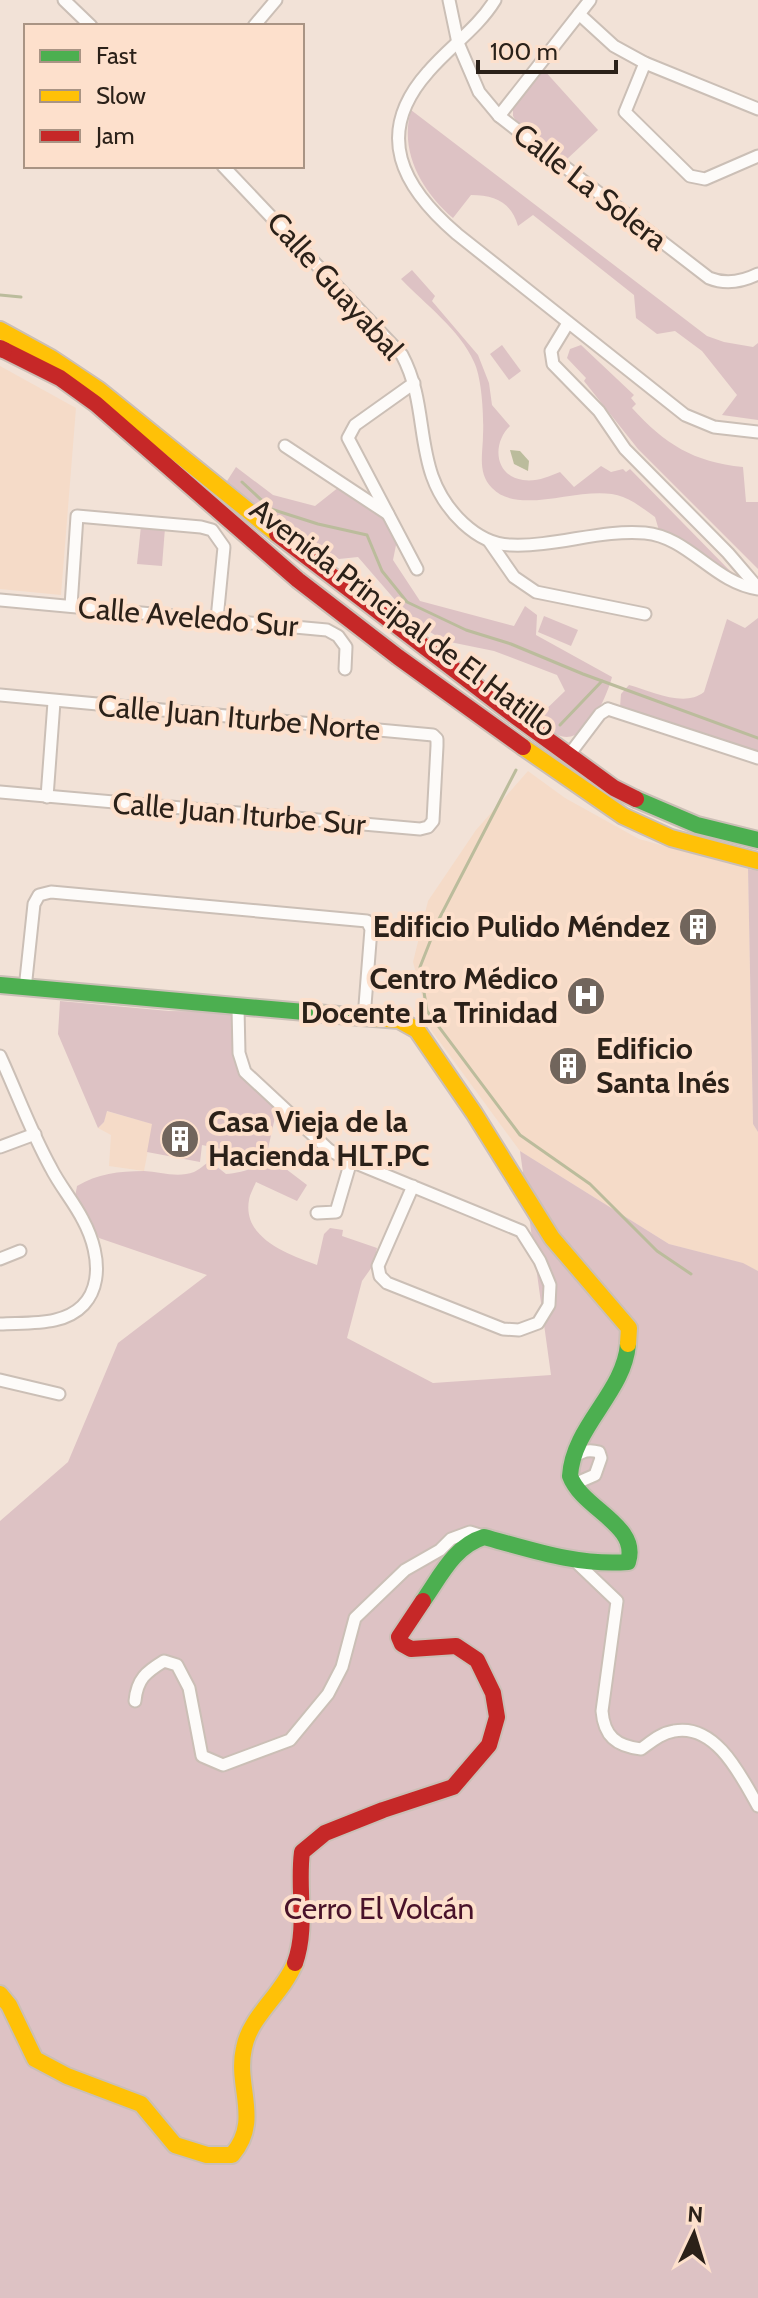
<svg xmlns="http://www.w3.org/2000/svg" width="758" height="2298" font-family="Cabin,sans-serif">
<style>
.built{fill:#f5dbc8}
.green{fill:#ddc2c4}
.water{fill:#bbbc9c}
.lines{fill:none;stroke-linecap:round;stroke-linejoin:round}
.stream{stroke:#bbbc9c;stroke-width:3}
.street-casing{stroke:#cbbfb6;stroke-width:15}
.fast-casing{stroke:#cbbfb6;stroke-width:20}
.slow-casing{stroke:#cbbfb6;stroke-width:20}
.jam-casing{stroke:#cbbfb6;stroke-width:20}
.street{stroke:#fdfbf9;stroke-width:11}
.fast{stroke:#4caf50;stroke-width:16}
.slow{stroke:#ffc107;stroke-width:16}
.jam{stroke:#c62828;stroke-width:16}
.labels{text-anchor:middle;stroke-width:8;stroke-linejoin:round;paint-order:stroke}
.street-label{font-size:30px;fill:#2b2119;stroke:#fde0cc}
.poi-label{font-size:30px;font-weight:bold;fill:#2b2119;stroke:#fde0cc;text-anchor:end}
.park-label{font-size:30px;fill:#49122a;stroke:#fde0cc}
</style>
<rect width="100%" height="100%" fill="#f2e2d7"/>
<g class="built">
<path d="M0,366L76,408L61,595L0,589Z"/>
<path d="M528,771L565,798L639,839L748,869L753,1124L758,1132V1271L742,1263L669,1244L520,1151L431,1030L413,962L428,901L476,830Z"/>
<path d="M106,1111L153,1124L144,1171L109,1166L111,1135L98,1128L104,1122Z"/>
</g>
<g class="green">
<path d="M543,69L598,130L566,160L518,124L513,116V103Z"/>
<path d="M411,110L707,336L724,342L753,347L758,343V420L722,415L737,395L702,351L675,331L657,334L636,318L634,295L533,215L518,226C511,202 495,195 471,195L453,218C422,191 399,152 411,110Z"/>
<path d="M412,270L435,296L432,301L478,355L489,383L492,405L510,426C492,443 494,476 523,480C536,482 548,477 560,472L574,487L601,466L611,472L623,469L626,472L630,469L734,575L727,580L661,537L655,517C645,510 634,501 623,497C586,482 521,518 492,488C477,473 483,453 483,435C484,417 482,378 474,362C460,330 425,304 401,279Z"/>
<path d="M502,345L521,371L509,380L490,354Z"/>
<path d="M581,345L634,395L631,398L636,404L632,408C665,444 693,462 743,467L746,502H758V569L638,449L584,381L586,378L567,358L570,349Z"/>
<path d="M236,467L273,495L315,506L339,487L399,530L393,560L420,601L514,626L525,606L537,615L536,635L612,677C607,696 585,750 556,734C549,731 542,724 536,719L565,691L557,675L494,651L445,641L415,623L358,557L339,559L301,532L287,530L227,481Z"/>
<path d="M141,526L165,528L162,566L137,564Z"/>
<path d="M544,616L578,630L571,646L538,632Z"/>
<path d="M758,618V754L620,707L621,694L629,685C652,691 684,708 704,692L727,619L745,628Z"/>
<path d="M748,869L758,871V1132L753,1124Z"/>
<path d="M60,1001L169,1011L236,1012V1064L277,1108L266,1158L202,1145L200,1162L147,1152L152,1124L107,1111L104,1122L98,1128L58,1034Z"/>
<path d="M520,1151L669,1244L743,1263L758,1271V2298H0V1521L68,1462L118,1343L207,1275L99,1238L75,1197L77,1186C97,1174 119,1171 144,1171C160,1172 178,1178 194,1172C199,1170 205,1164 210,1161L226,1174C240,1173 261,1168 269,1156L307,1185L297,1201L256,1182C254,1187 250,1194 249,1200C242,1239 290,1255 317,1265L324,1234L330,1228L343,1230L342,1236L377,1248L374,1264L362,1281L347,1338L433,1383L551,1375Z"/>
</g>
<path class="water" d="M510,450L520,451L529,461L528,471L514,464Z"/>
<g class="lines">
<g class="stream">
<path d="M0,295L21,297"/>
<path d="M242,482L271,509L318,524L367,535L382,571L407,602L466,630L511,644L583,674L758,738"/>
<path d="M560,725L602,681"/>
<path d="M516,770L439,919L420,967L427,1011L520,1135L590,1184L657,1251L691,1274"/>
</g>
<g class="street-casing">
<g id="street">
<path d="M64,0L91,26"/>
<path d="M449,0L458,43L479,92L499,116L709,278C726,285 742,282 758,274"/>
<path d="M495,0C478,28 449,47 428,72C373,134 402,187 457,234L685,415L714,427L758,432"/>
<path d="M579,14L614,46L645,63L758,109"/>
<path d="M254,26L276,0"/>
<path d="M645,63L625,112L690,176L705,179L758,156"/>
<path d="M499,116L590,0"/>
<path d="M223,166L402,355C433,413 409,472 463,523C476,535 492,545 511,545C555,547 602,529 645,533C689,537 714,583 758,589"/>
<path d="M568,323L551,351L553,364L599,411L625,449L728,553L758,588"/>
<path d="M414,383L355,425L348,438L417,569"/>
<path d="M285,446L388,514"/>
<path d="M489,541L514,577L536,592L645,614"/>
<path d="M0,600L327,630L338,636L346,647L345,669"/>
<path d="M71,606L77,516L201,527L212,530L224,547L217,619"/>
<path d="M0,695L433,735L437,739V746L433,821L428,827L420,829L0,792"/>
<path d="M608,709L758,758"/>
<path d="M569,755L600,714L608,709"/>
<path d="M47,797L54,702"/>
<path d="M25,989L34,904L39,895L51,892L367,921L371,929L364,1018"/>
<path d="M238,1008L239,1053L245,1072L329,1150L351,1161L521,1231L540,1261L550,1285L549,1305L538,1323L519,1330L503,1329L387,1283L380,1276L378,1266L413,1186"/>
<path d="M0,1056C17,1093 31,1132 51,1168C60,1186 74,1202 83,1220C103,1257 106,1308 55,1320C38,1324 18,1323 0,1324"/>
<path d="M0,1147L35,1134"/>
<path d="M317,1213L336,1212L351,1161"/>
<path d="M0,1259L20,1251"/>
<path d="M0,1380L59,1394"/>
<path d="M572,1485L595,1475L601,1458L599,1452C588,1449 583,1451 574,1457"/>
<path d="M574,1560L617,1601L602,1711C604,1736 616,1746 641,1749C651,1742 661,1733 674,1731C716,1723 741,1776 758,1806"/>
<path d="M135,1701C137,1679 146,1672 164,1661L177,1665L189,1688L202,1756L223,1765L290,1740L328,1694L342,1667L355,1618L405,1570L440,1550L451,1539L470,1532L483,1536"/>
</g>
</g>
<g class="fast-casing">
<g id="fast">
<path d="M636,799L697,825L758,840"/>
<path d="M0,985L361,1017"/>
<path d="M423,1601C440,1577 454,1546 484,1537C532,1550 578,1566 628,1562C640,1525 582,1509 570,1476C573,1426 624,1393 628,1344"/>
</g>
</g>
<g class="slow-casing">
<g id="slow">
<path d="M0,330L51,358L99,390L277,534"/>
<path d="M523,747L623,816L671,838L758,861"/>
<path d="M361,1017L399,1020L417,1030L474,1113L552,1238L629,1328L628,1344"/>
<path d="M0,1994L9,2005L35,2059L67,2076L141,2104L175,2145L207,2155H232C262,2120 235,2087 244,2048C250,2016 282,1995 295,1963"/>
</g>
</g>
<g class="jam-casing">
<g id="jam">
<path d="M0,348L60,378L96,404L298,580L398,657L523,747"/>
<path d="M0,349L4,350"/>
<path d="M277,534L515,716L614,788L636,799"/>
<path d="M295,1963C308,1926 297,1890 302,1852L325,1833L383,1810L453,1787L489,1745L497,1717L493,1693L477,1660L456,1646L411,1649L402,1644L399,1637L423,1601"/>
</g>
</g>
<use href="#street" class="street"/>
<use href="#fast" class="fast"/>
<use href="#slow" class="slow"/>
<use href="#jam" class="jam"/>
</g>
<defs>
<g id="building-disc" transform="scale(2)"><circle r="9.5" fill="#71655c" stroke="#fde0cc"/><path d="M-4-6H4V6H1V3H-1V6H-4ZM-2.5-4.3h1.7v1.8h-1.7ZM.8-4.3h1.7v1.8H.8ZM-2.5-1h1.7V.8h-1.7ZM.8-1h1.7V.8H.8Z" fill="#fff"/></g>
<g id="hospital-disc" transform="scale(2)"><circle r="9.5" fill="#71655c" stroke="#fde0cc"/><path d="M-5-5h3v3.5h4V-5h3V5h-3V1.5h-4V5h-3Z" fill="#fff"/></g>
</defs>
<g fill-rule="evenodd">
<use href="#building-disc" x="698" y="927"/>
<use href="#hospital-disc" x="586" y="996"/>
<use href="#building-disc" x="568" y="1066"/>
<use href="#building-disc" x="180" y="1139"/>
</g>
<g class="labels">
<g class="street-label">
<text transform="translate(590 187) rotate(38)" y="10">Calle La Solera</text>
<text transform="translate(335 286) rotate(48)" y="10">Calle Guayabal</text>
<text transform="translate(188 617) rotate(5)" y="10">Calle Aveledo Sur</text>
<text transform="translate(403 618) rotate(37)" y="10">Avenida Principal de El Hatillo</text>
<text transform="translate(239 718) rotate(5)" y="10">Calle Juan Iturbe Norte</text>
<text transform="translate(239 814) rotate(5)" y="10">Calle Juan Iturbe Sur</text>
</g>
<g class="poi-label">
<text x="670" y="937">Edificio Pulido Méndez</text>
<text x="558" y="989">Centro Médico<tspan x="558" dy="34">Docente La Trinidad</tspan></text>
<text x="596" y="1059" text-anchor="start">Edificio<tspan x="596" dy="34">Santa Inés</tspan></text>
<text x="208" y="1132" text-anchor="start">Casa Vieja de la<tspan x="208" dy="34">Hacienda HLT.PC</tspan></text>
</g>
<g class="park-label">
<text x="379" y="1919">Cerro El Volcán</text>
</g>
</g>
<rect x="24" y="24" width="280" height="144" fill="#fde0cc" stroke="#a99484" stroke-width="2"/>
<rect x="40" y="50" width="40" height="12" fill="#4caf50" stroke="#a99484" stroke-width="2"/>
<text x="96" y="64" font-size="24" fill="#2b2119">Fast</text>
<rect x="40" y="90" width="40" height="12" fill="#ffc107" stroke="#a99484" stroke-width="2"/>
<text x="96" y="104" font-size="24" fill="#2b2119">Slow</text>
<rect x="40" y="130" width="40" height="12" fill="#c62828" stroke="#a99484" stroke-width="2"/>
<text x="96" y="144" font-size="24" fill="#2b2119">Jam</text>
<g transform="translate(694 2234) rotate(4)" stroke="#fde0cc" stroke-width="6" paint-order="stroke">
<path d="M0-6L14 30L0 20L-14 30Z" fill="#2b2119"/>
<text y="-12" font-size="22" font-weight="bold" text-anchor="middle" fill="#2b2119">N</text>
</g>
<path d="M478 60v12h138v-12" fill="none" stroke="#2b2119" stroke-width="4"/>
<text x="490" y="60" font-size="24" fill="#2b2119" stroke="#fde0cc" stroke-width="6" paint-order="stroke">100 m</text>
</svg>
